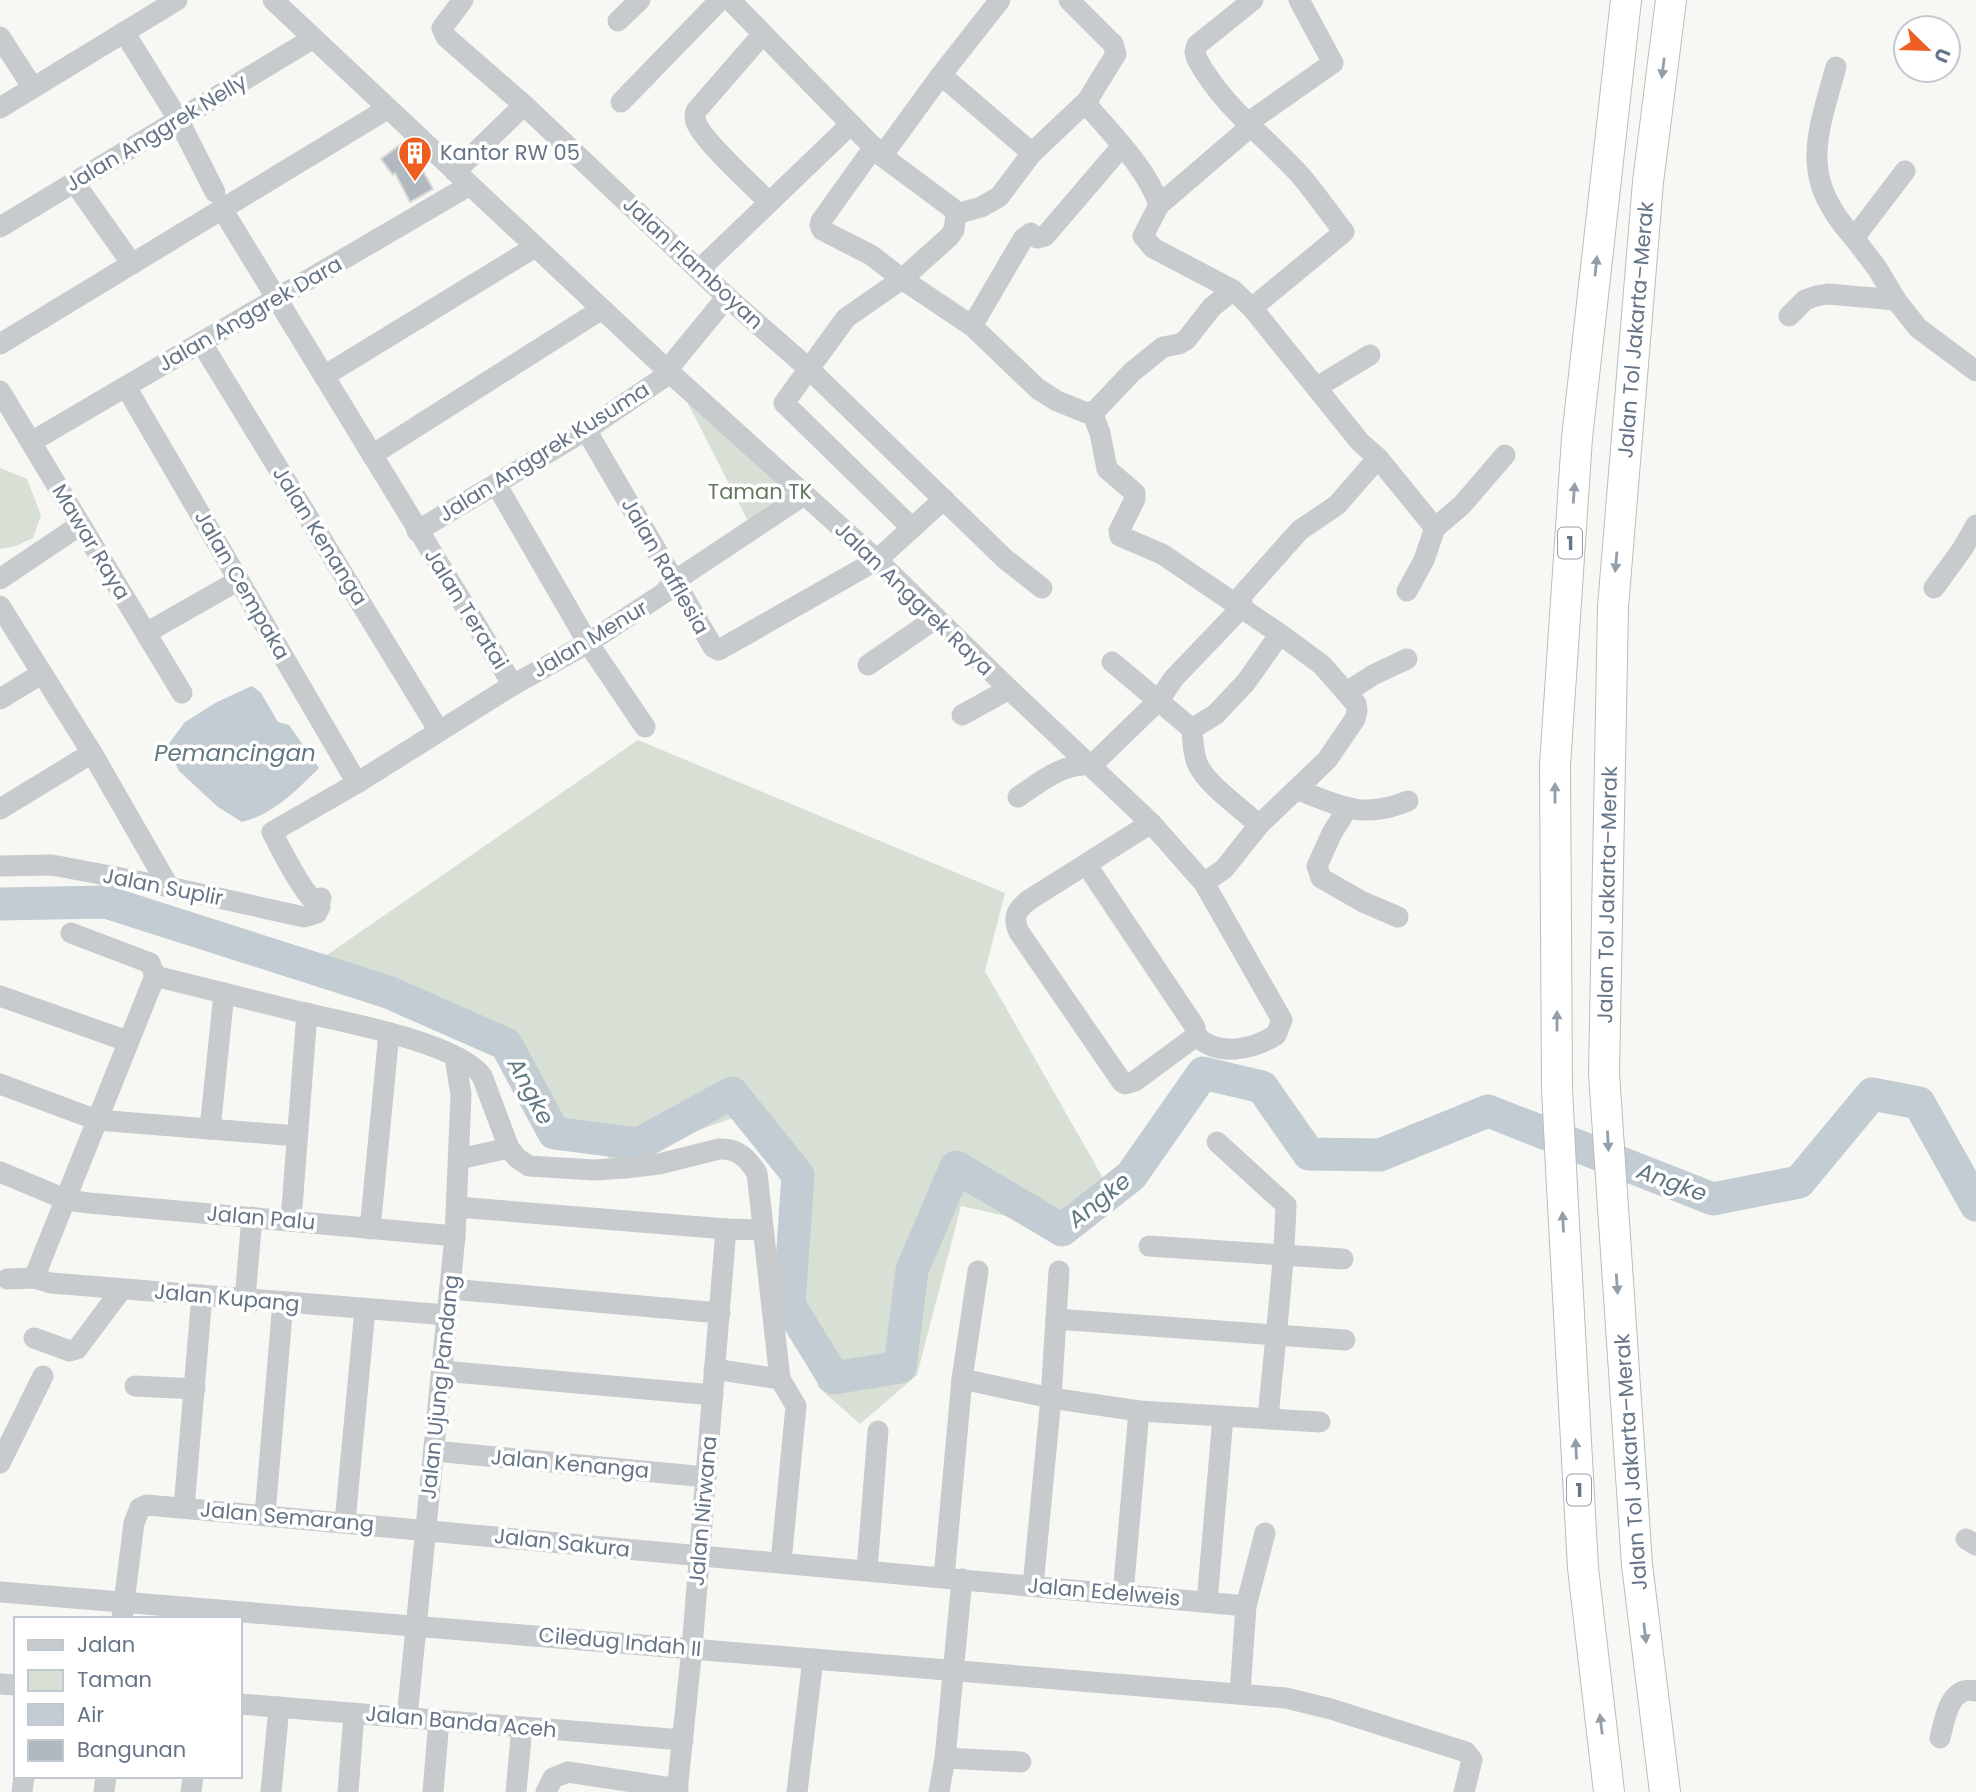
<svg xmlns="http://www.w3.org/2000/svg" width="1976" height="1792" font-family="Poppins,sans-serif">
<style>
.green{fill:#d8e0d5}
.water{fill:#c2ccd2}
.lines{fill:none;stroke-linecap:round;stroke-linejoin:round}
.river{stroke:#c2ccd2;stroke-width:33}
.building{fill:#b2b8bf;stroke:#d9d9d7;stroke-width:2}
.highway-casing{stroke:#b9bcc0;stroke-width:32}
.minor{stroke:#c7cbce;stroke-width:21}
.highway{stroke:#fff;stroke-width:30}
.oneway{fill:#939eab}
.labels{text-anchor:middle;stroke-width:7;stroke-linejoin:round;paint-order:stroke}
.shield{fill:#fff;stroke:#939eab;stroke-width:2}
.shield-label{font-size:19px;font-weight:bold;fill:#657587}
.street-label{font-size:21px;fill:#657587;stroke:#fff}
.poi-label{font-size:21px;fill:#657587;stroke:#fff;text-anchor:start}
.park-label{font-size:21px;fill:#647960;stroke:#fff}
.water-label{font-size:23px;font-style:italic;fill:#617783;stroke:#fff}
</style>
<rect width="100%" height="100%" fill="#f7f8f4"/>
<g class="green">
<path d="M676,380L799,496L751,527Z"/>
<path d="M0,468L27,479L41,515L33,538L16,546L0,549Z"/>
<path d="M638,740L1005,893L985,971L1112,1194L1072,1231L961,1206L917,1375L860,1424L818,1387L799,1263L796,1168L744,1114L613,1161L557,1123L521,1041L308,968Z"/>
</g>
<path class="water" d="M252,686L261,693L278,722L289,725L319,768C296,791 274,814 242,822L218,807L179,771L167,746L185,722L217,702Z"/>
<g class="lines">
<path class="river" d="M0,904L106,902L388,992L506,1044L554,1133L639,1144L732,1093L798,1175L789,1305L834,1378L900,1367L912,1270L956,1167L1062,1230L1131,1176L1203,1073L1262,1087L1309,1154L1380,1155L1488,1111L1713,1199L1799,1182L1872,1094L1919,1103L1976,1205"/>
</g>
<path class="building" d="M401,144L416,165L419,164L433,189L410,202L395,173L393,175L381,159Z"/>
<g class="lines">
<g class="highway-casing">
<g id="highway">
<path d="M1609,1792L1583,1568L1562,1187L1557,1089L1555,765L1577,438L1626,0"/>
<path id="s1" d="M1665,1792L1637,1565L1604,1073L1613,607L1648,182L1671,0"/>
</g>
</g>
<g class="minor">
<path d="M273,0L667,370L877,560L1009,689L1151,823L1204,883L1282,1020L1276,1035C1252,1050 1219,1057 1196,1036"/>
<path d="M463,0L442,28L446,37L524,105L727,297L808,368L1005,559L1042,588"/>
<path d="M730,0L882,156L952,208L956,214L954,230L949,237L902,279L846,318L784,403L912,528"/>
<path d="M618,21L640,0"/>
<path d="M124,32L178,119L215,192"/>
<path d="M763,34L696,111C695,116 694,117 696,122C702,140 753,186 769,202"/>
<path d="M0,37L33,88"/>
<path d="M1836,67C1816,139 1799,177 1854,238"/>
<path d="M941,75L1032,153"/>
<path d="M1087,101L1088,106C1112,134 1148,170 1159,205"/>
<path d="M621,102L720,0"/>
<path d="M0,108L177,0"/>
<path d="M1246,124L1333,63L1299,0"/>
<path d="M1250,127L1159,205L1143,236L1153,248L1233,290L1252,308L1360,442L1378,458L1435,528"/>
<path d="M874,147L821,221L820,225L822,230L871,255L902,279L972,326L1038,389L1057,401L1087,413L1096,410L1132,372L1163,347L1179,344L1186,340L1212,307L1233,290"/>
<path d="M882,156L941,75L1000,0"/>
<path d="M1905,171L1854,238L1877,268L1896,300L1918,328L1976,371"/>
<path d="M455,172L524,105"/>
<path d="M74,182L132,264"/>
<path d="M222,209L513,685"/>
<path d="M956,214L981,207L999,197L1032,153L1087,101L1116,54L1113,44L1069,0"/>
<path d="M0,227L312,39"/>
<path d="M700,269L851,124"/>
<path d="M1252,308L1344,232C1330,214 1316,194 1301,176C1266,137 1222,106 1197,59L1195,52L1197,45L1253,0"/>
<path d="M1789,316L1805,300L1816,296L1828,294L1896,300"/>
<path d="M972,326L1023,239L1031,233L1037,238L1045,236L1122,146"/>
<path d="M201,342L439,731"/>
<path d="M0,344L387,109"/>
<path d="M667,370L727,297"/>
<path d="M324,376L535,247"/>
<path d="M126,387L357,783"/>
<path d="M1317,387L1370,355"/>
<path d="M0,391L182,693"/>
<path d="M1092,412L1100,433L1107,469L1135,493V499L1119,531L1120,536L1162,554L1280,634L1322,665L1356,704L1357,711L1355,719L1327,760L1259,825L1224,869L1204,883"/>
<path d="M586,430L713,647L719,650L877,560L944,499"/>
<path d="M31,442L470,185"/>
<path d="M372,455L602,309"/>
<path d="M496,484L588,643L645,727"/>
<path d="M417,531L586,430L670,373"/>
<path d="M0,579L80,525"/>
<path d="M1934,588L1963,548L1976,525"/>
<path d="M1407,591L1424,560L1435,528L1462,505L1505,455"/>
<path d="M0,606L92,753L169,887"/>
<path d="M1242,607V595L1300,530L1337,505L1378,458"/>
<path d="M146,633L239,580"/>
<path d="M1112,662L1192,729C1193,742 1193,756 1199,767C1209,786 1242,809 1259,825"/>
<path d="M868,665L935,619"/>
<path d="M1347,692L1373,675L1407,659"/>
<path d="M0,699L41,674"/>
<path d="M962,715L1009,689"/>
<path d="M1192,729L1216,714L1246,682L1280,634"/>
<path d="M1298,790C1341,806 1362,820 1408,801"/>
<path d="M1018,797C1040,782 1064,762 1092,765L1159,700L1174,678L1242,607"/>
<path d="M0,809L92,753"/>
<path d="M1347,809L1332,833L1317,866L1321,878L1363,902L1398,917"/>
<path d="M1151,823L1029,900C1017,909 1012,917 1019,932L1122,1082L1125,1084L1135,1081L1196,1036"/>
<path d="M1086,864L1195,1027L1196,1036"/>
<path d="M0,866L52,865L169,887L304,917L317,913L321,898"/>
<path d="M320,907C304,896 281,850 272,832L357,783L513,685L588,643L664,593L673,582L804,495"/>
<path d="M71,933L150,963L155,976C202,988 249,999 296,1011C339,1021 457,1042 482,1076L509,1148L517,1158L529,1166L594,1170L625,1168L659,1164L719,1149C738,1148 747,1158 757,1173L780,1379"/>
<path d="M0,996L127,1041"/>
<path d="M0,1084L97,1120L297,1136"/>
<path d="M210,1129L224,993"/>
<path d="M1217,1142L1286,1205C1284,1277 1274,1348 1268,1419"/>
<path d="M459,1159L509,1148"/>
<path d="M0,1172L67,1200L89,1203L455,1236"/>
<path d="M457,1207L726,1229L763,1230"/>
<path d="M291,1220L307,1013"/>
<path d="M370,1229L389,1033"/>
<path d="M1149,1246L1343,1259"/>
<path d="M34,1278L155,976"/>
<path d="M7,1279L34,1278L51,1283L447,1315"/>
<path d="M450,1289L720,1313"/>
<path d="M245,1299L252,1217"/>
<path d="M1056,1319L1345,1340"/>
<path d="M34,1338L70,1351L77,1349L122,1289"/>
<path d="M714,1369L780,1379L796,1406L781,1562"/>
<path d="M442,1371L713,1395"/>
<path d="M962,1379L1051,1398L1139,1411L1320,1422"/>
<path d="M135,1386L195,1389"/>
<path d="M434,1451L706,1477"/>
<path d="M0,1463L43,1376"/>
<path d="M184,1508L202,1295"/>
<path d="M265,1515L283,1302"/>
<path d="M345,1522L365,1309"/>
<path d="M1966,1539L1976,1545"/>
<path d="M867,1570L878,1431"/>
<path d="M944,1577L962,1379L978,1271"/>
<path d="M1033,1586L1051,1398L1059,1271"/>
<path d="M0,1592L1286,1698L1331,1709L1466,1752L1472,1760L1464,1792"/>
<path d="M1123,1594L1139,1411"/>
<path d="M1207,1602L1223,1417"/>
<path d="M122,1619L134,1523L140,1508L147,1505L1246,1606"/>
<path d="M0,1684L16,1685"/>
<path d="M1240,1693L1246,1606L1265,1533"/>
<path d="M240,1704L683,1740"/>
<path d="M407,1718L455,1236L461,1095L455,1057"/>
<path d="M1940,1738C1945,1719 1949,1685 1976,1691"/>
<path d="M945,1758L1021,1762"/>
<path d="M22,1792L24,1776"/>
<path d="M104,1792L106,1776"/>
<path d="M191,1792L193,1776"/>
<path d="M271,1792L279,1707"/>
<path d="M348,1792L354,1713"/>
<path d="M433,1792L439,1720"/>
<path d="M516,1792L522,1727"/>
<path d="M546,1792L553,1778L568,1772L678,1789"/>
<path d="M677,1792L692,1648L726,1229"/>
<path d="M797,1792L813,1659"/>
<path d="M939,1792L945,1758L962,1579"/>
</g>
<use href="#highway" class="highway"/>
</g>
<defs><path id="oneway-solid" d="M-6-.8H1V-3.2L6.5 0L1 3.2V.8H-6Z" transform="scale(1.75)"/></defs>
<g class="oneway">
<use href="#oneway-solid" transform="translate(1663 68) rotate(97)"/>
<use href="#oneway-solid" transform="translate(1596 266) rotate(-84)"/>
<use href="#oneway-solid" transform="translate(1574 493) rotate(-86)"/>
<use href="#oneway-solid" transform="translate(1616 562) rotate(95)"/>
<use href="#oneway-solid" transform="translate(1555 793) rotate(-90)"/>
<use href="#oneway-solid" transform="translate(1557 1021) rotate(-90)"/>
<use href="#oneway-solid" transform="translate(1608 1141) rotate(87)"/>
<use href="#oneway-solid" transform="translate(1563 1222) rotate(-93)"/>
<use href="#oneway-solid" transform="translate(1617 1284) rotate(86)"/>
<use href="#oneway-solid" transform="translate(1576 1449) rotate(-93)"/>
<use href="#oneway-solid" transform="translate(1645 1633) rotate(83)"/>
<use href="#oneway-solid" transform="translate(1601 1724) rotate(-97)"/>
</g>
<defs>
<g id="building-pin" transform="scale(1.75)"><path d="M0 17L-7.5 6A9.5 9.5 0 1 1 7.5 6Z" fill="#ed5e20" stroke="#fff"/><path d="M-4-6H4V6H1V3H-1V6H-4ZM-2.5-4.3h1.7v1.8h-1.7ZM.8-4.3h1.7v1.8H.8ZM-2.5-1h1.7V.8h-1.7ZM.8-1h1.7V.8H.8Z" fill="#fff"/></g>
</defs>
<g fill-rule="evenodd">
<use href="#building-pin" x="415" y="153"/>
</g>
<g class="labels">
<g class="shield">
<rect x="1558" y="527.5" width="24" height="31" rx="5"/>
<rect x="1567" y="1474.5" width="24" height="31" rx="5"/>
</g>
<g class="shield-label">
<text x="1570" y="550">1</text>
<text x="1579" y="1497">1</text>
</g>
<g class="street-label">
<text transform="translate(156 133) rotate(-31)" y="7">Jalan Anggrek Nelly</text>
<text transform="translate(693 263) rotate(43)" y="7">Jalan Flamboyan</text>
<text transform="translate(250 314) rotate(-30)" y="7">Jalan Anggrek Dara</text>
<text dy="7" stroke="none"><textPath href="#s1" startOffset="1466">Jalan Tol Jakarta–Merak</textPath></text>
<text transform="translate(544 452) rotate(-32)" y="7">Jalan Anggrek Kusuma</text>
<text transform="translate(320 536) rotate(58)" y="7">Jalan Kenanga</text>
<text transform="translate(91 542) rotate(59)" y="7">Mawar Raya</text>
<text transform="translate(665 566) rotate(60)" y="7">Jalan Rafflesia</text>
<text transform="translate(242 585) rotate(60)" y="7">Jalan Cempaka</text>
<text transform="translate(914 599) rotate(44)" y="7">Jalan Anggrek Raya</text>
<text transform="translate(466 609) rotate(58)" y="7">Jalan Teratai</text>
<text transform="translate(590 639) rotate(-31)" y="7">Jalan Menur</text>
<text transform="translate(163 887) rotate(11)" y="7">Jalan Suplir</text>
<text dy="7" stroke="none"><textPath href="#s1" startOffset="900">Jalan Tol Jakarta–Merak</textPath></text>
<text transform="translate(261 1218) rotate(5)" y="7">Jalan Palu</text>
<text transform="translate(227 1298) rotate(5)" y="7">Jalan Kupang</text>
<text transform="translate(440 1387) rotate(-84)" y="7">Jalan Ujung Pandang</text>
<text transform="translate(1631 1462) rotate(-94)" y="7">Jalan Tol Jakarta–Merak</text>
<text transform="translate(570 1464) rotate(5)" y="7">Jalan Kenanga</text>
<text transform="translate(703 1511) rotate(-85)" y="7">Jalan Nirwana</text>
<text transform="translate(287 1517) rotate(5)" y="7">Jalan Semarang</text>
<text transform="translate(562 1543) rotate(6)" y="7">Jalan Sakura</text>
<text transform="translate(1104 1592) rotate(5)" y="7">Jalan Edelweis</text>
<text transform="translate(620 1642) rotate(5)" y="7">Ciledug Indah II</text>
<text transform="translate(461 1722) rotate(5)" y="7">Jalan Banda Aceh</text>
</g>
<g class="poi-label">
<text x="440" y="160">Kantor RW 05</text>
</g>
<g class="park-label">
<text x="760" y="499">Taman TK</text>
</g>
<g class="water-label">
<text x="235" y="761">Pemancingan</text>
<text transform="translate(531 1091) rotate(62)" y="8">Angke</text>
<text transform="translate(1672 1182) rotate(20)" y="8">Angke</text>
<text transform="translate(1099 1200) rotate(-39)" y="8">Angke</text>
</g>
</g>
<rect x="14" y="1617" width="228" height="161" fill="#ffffff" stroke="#c1c8cf" stroke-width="2"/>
<rect x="28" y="1640" width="35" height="10" fill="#c7cbce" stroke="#c1c8cf" stroke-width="2"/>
<text x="77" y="1652" font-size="21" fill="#657587">Jalan</text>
<rect x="28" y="1670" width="35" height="21" fill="#d8e0d5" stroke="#c1c8cf" stroke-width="2"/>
<text x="77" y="1687" font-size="21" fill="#657587">Taman</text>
<rect x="28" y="1704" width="35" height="21" fill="#c2ccd2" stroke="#c1c8cf" stroke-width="2"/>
<text x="77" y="1722" font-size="21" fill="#657587">Air</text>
<rect x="28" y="1740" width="35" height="21" fill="#b2b8bf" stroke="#c1c8cf" stroke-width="2"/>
<text x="77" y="1757" font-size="21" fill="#657587">Bangunan</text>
<g transform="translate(1927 49) rotate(113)"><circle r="33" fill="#ffffff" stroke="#c1c8cf" stroke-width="2"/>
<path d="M0-5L12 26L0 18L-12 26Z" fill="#ed5e20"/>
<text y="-10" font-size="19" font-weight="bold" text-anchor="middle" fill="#657587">U</text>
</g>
</svg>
